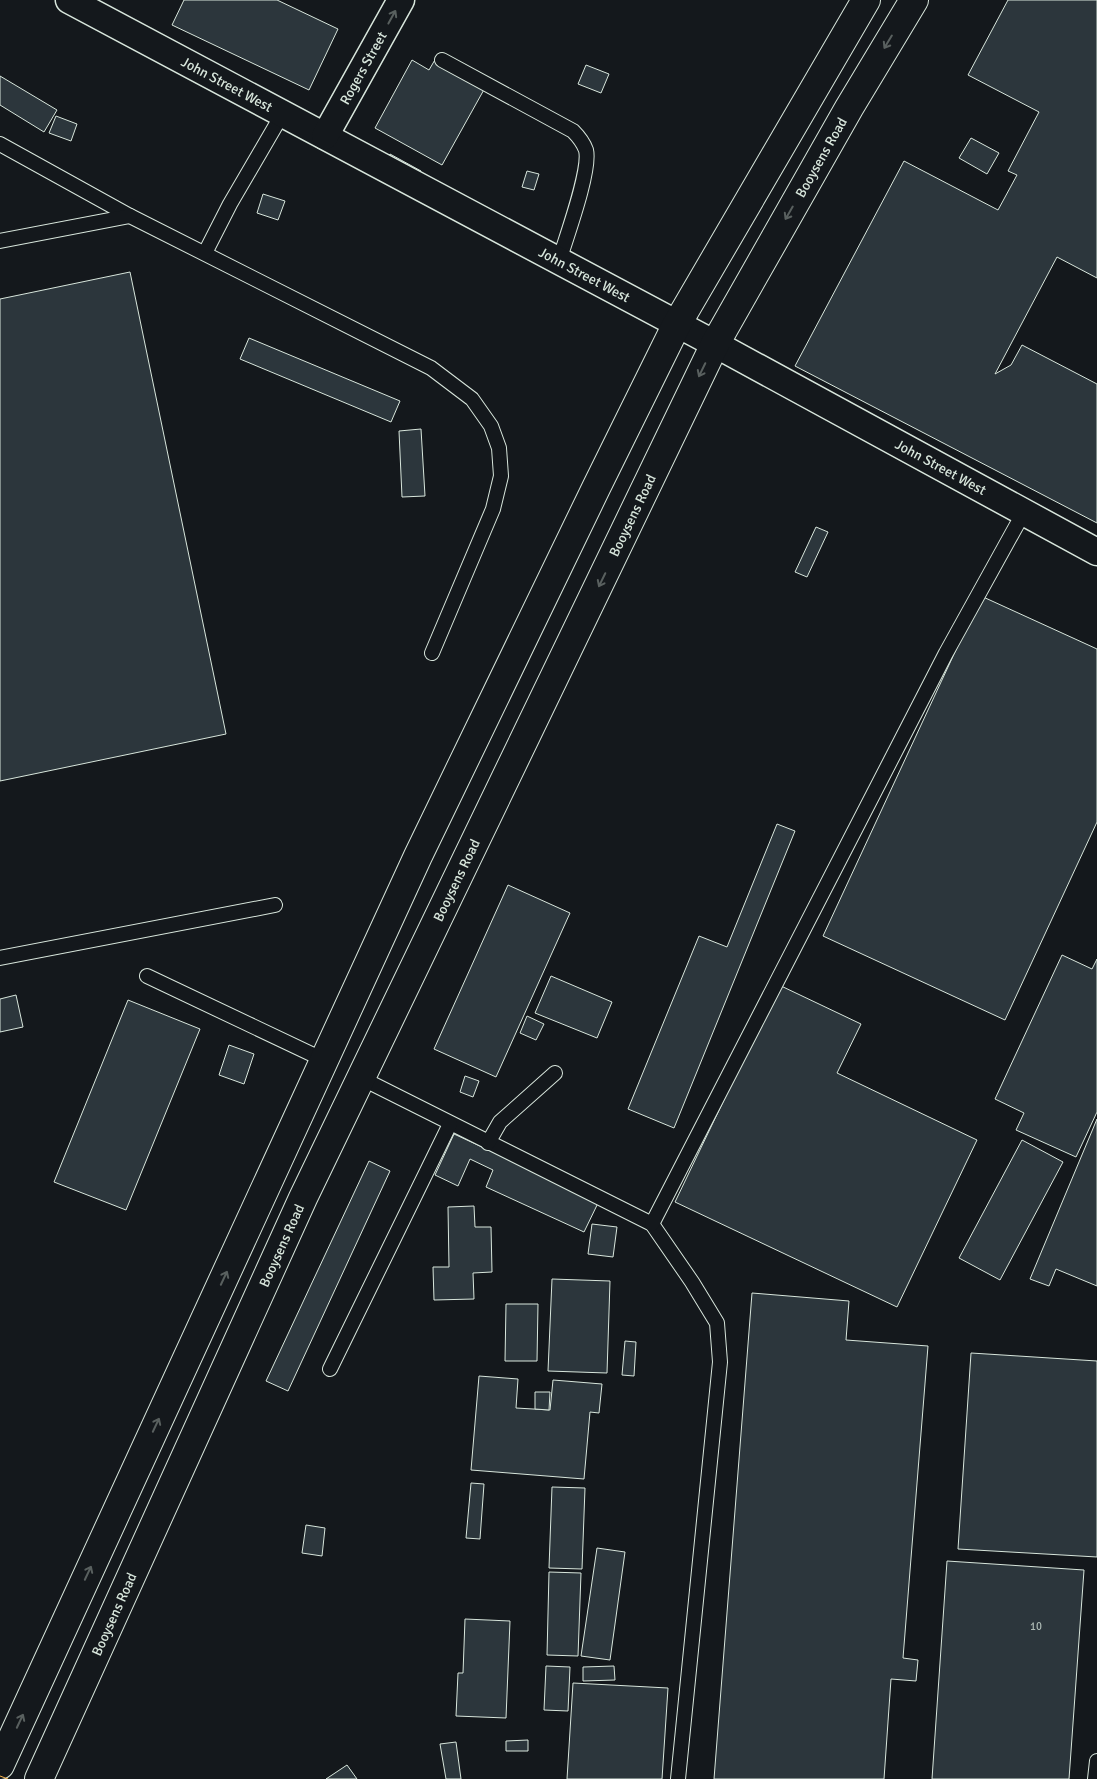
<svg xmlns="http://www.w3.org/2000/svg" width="1097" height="1779" font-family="Signika,sans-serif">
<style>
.building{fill:#2c363c;stroke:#d8e6dc}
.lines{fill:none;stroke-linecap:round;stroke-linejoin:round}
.service-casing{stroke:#d8e6dc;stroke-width:16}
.minor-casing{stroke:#d8e6dc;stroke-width:29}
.primary-casing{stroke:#d8e6dc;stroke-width:30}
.service{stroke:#14181c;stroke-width:14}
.minor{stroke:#14181c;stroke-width:26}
.primary{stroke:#14181c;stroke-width:28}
.power{stroke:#ffb74d;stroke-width:1;stroke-dasharray:18 4 2.5 4;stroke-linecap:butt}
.oneway{stroke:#59605f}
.labels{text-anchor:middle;stroke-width:4;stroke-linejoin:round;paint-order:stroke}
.number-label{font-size:11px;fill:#adbab4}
.street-label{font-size:14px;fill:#d8e6dc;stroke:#14181c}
</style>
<rect width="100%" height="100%" fill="#14181c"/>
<g class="building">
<path d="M184,0H277L338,29L309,90L172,25Z"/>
<path d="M1008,0H1097V278L1057,257L995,374L1011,365L1022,345L1097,384V523L795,366L904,161L998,210L1017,175L1008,171L1039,112L968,75Z"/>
<path d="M436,58L486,86L442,165L375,128L412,60L429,70Z"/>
<path d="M586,65L609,74L601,93L578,84Z"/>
<path d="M0,76L57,110L44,132L0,105Z"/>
<path d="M56,116L77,124L71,141L49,133Z"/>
<path d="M971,138L999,153L987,174L959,158Z"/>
<path d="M390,154L421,171L417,179L386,162Z"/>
<path d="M527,171L539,174L534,190L522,187Z"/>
<path d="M263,194L285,201L278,220L257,213Z"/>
<path d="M130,272L226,734L0,781V299Z"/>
<path d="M249,338L400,401L391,422L240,359Z"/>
<path d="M421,429L425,496L402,497L399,431Z"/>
<path d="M816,527L828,532L807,577L795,572Z"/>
<path d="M981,596L1097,649V822L1005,1020L823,936Z"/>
<path d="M777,824L795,831L674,1128L628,1109L699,936L727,947Z"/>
<path d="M508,885L570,913L496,1077L434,1049Z"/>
<path d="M1062,955L1092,969L1097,959V1112L1076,1157L1016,1130L1024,1113L995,1099Z"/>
<path d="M551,976L612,1002L597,1038L535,1013Z"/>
<path d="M779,985L861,1024L837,1073L977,1140L897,1307L675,1202Z"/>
<path d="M16,995L23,1027L0,1032V999Z"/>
<path d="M128,1000L200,1029L126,1210L54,1182Z"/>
<path d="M527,1016L544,1024L536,1040L520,1033Z"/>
<path d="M229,1045L254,1054L244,1084L219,1075Z"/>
<path d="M465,1076L479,1081L473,1097L460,1092Z"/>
<path d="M1097,1119V1286L1056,1269L1049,1286L1030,1279Z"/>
<path d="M454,1134L599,1201L584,1232L486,1187L493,1170L470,1159L458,1186L435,1175Z"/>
<path d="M1022,1140L1063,1162L1000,1280L959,1258Z"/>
<path d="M369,1161L390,1171L288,1391L266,1381Z"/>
<path d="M474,1206L475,1227H491L492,1272L473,1273L474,1299L434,1300L433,1267H449L448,1207Z"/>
<path d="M592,1224L617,1227L613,1257L588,1254Z"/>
<path d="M552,1279L610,1281L607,1373L548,1371Z"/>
<path d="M752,1293L849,1301L846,1340L928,1346L903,1658L918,1660L916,1681L891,1679L884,1779H714Z"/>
<path d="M506,1304H538L537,1361H505Z"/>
<path d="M625,1341L636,1342L634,1376L622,1375Z"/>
<path d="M971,1353L1097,1361V1557L958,1549Z"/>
<path d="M479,1376L518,1379L516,1408L550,1410L553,1380L602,1384L599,1413L590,1412L584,1479L471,1470Z"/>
<path d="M535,1392H550L549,1410L535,1409Z"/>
<path d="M471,1483L484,1484L480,1539L466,1538Z"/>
<path d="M552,1487L585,1488L582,1569L549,1568Z"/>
<path d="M306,1525L325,1528L322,1556L302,1553Z"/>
<path d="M597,1548L625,1552L610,1660L581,1656Z"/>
<path d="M947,1561L1084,1570L1069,1779H932Z"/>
<path d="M549,1572L581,1573L578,1656L547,1655Z"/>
<path d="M465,1619L510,1621L506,1718L456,1716L458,1673H463Z"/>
<path d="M546,1666L570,1667L568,1711L544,1710Z"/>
<path d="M614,1666L615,1680L583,1681V1667Z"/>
<path d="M573,1683L668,1688L662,1779H567Z"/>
<path d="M528,1740V1751H506V1741Z"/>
<path d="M456,1742L461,1779H446L440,1744Z"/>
<path d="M347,1765L357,1779H326Z"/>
</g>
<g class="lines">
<g class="service-casing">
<g id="service">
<path d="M442,60L573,131C578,136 583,142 586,150C591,170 566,238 559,261"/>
<path d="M0,144L130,216L431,368L472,399L491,426L499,448L501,476L493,509L432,653"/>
<path d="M0,241L130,216"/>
<path d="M205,253L230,204L283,113"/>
<path d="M0,958L275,905"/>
<path d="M147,976L324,1060"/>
<path d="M361,1078L652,1224L692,1282L717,1323L720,1362L678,1779"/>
<path d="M488,1143L500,1122L555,1073"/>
<path d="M652,1224L946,653L1024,512"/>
<path d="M330,1369L450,1124"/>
<path d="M1095,1779L1097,1761"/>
</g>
</g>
<g class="minor-casing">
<g id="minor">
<path id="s1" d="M69,0L715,344L1097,552"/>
<path id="s2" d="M325,136L401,0"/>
</g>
</g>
<g class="primary-casing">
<g id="primary">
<path d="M0,1765L418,856L596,488L677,324L866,0"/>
<path id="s3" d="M39,1779L303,1198L715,344L849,108L914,0"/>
</g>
</g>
<use href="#service" class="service"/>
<use href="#minor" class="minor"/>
<use href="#primary" class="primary"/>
<path class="power" d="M0,1776L8,1779"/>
</g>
<defs><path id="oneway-shaft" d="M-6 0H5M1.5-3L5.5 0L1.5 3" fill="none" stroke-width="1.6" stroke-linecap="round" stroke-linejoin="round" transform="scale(1.25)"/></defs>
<g class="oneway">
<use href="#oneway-shaft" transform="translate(392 17) rotate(-61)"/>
<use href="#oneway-shaft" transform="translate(888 42) rotate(121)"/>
<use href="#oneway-shaft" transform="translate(789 213) rotate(120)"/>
<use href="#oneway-shaft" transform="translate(702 370) rotate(116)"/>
<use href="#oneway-shaft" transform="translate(602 580) rotate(116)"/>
<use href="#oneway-shaft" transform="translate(224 1278) rotate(-65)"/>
<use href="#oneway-shaft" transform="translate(156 1425) rotate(-65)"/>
<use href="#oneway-shaft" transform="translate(88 1573) rotate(-65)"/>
<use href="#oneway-shaft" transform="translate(20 1721) rotate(-65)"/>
</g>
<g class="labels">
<g class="number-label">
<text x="1036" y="1630">10</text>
</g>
<g class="street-label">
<text dy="5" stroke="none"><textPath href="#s2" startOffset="78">Rogers Street</textPath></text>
<text dy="5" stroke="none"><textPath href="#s1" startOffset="179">John Street West</textPath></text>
<text dy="5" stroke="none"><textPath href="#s3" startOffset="1801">Booysens Road</textPath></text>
<text dy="5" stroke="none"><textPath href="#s1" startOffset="584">John Street West</textPath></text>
<text dy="5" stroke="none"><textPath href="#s1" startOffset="989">John Street West</textPath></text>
<text dy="5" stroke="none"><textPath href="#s3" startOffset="1396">Booysens Road</textPath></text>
<text dy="5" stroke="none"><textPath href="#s3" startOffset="991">Booysens Road</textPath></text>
<text dy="5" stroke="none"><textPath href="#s3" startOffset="586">Booysens Road</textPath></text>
<text dy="5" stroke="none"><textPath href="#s3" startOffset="181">Booysens Road</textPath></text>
</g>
</g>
</svg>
